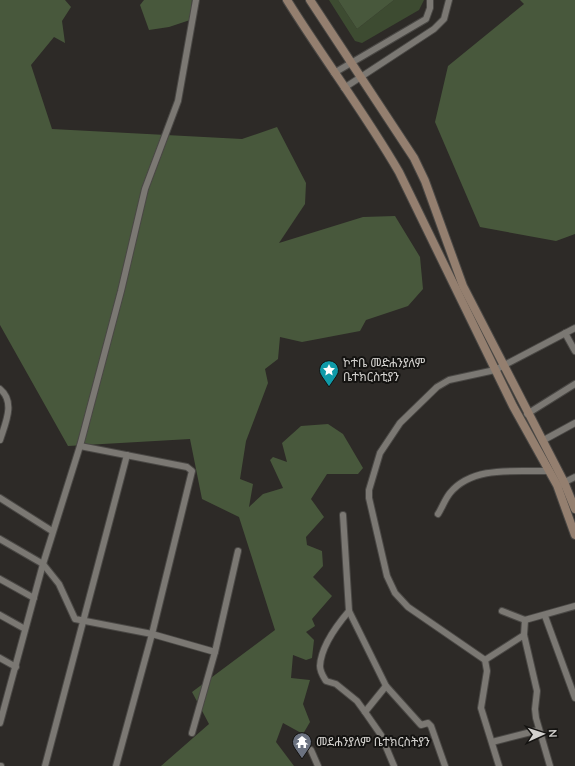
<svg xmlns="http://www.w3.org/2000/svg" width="575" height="766" font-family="'Nunito Sans','Noto Sans Ethiopic',sans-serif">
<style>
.green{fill:#3d4b31}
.forest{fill:#48583c}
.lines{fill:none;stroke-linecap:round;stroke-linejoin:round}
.minor-casing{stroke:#4a4845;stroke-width:8}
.secondary-casing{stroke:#4a4845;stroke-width:10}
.minor{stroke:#7b7873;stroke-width:6}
.secondary{stroke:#947f6f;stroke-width:8}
.labels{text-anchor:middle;stroke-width:4;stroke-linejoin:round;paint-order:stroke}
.poi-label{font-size:12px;fill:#d3d1ce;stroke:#141311;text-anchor:start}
</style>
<rect width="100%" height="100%" fill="#2d2a27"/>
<path class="green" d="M329,0H338L357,29L394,0H424L419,10L362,43L355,41Z"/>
<g class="forest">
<path d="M0,0H65L71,7L62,21L65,43L54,37L31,65L52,129L242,139L277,127L306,183L305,204L279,243L363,217L395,216L420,257L423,289L408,306L366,320L360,331L302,342L280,337L278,359L265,369L268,383L246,441L240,479L253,484L249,507L263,494L283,488L270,460L273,457L287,462L282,443L301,426L328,424L343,434L363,468L358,474H327L311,499L324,517L306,537L307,545L322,551L323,566L313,577L332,596L312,619L315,626L306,632L314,640L312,658L306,660L293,655L291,678L310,680L303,704L310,722L303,734L283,723L276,742L294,766H161L209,724L192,692L275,630L239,517L202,499L190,439L68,446L0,325Z"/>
<path d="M144,0H192L190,20L169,27L149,30L140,5Z"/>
<path d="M338,0H394L357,29Z"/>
<path d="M520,0H575V234L556,241L480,227L435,122L448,66L524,4Z"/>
</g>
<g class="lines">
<g class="minor-casing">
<g id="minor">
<path d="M334,73L426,19L430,8V0"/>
<path d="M344,88L434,29L444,19L449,0"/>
<path d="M565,333L575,351"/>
<path d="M0,389C16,402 5,424 0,440"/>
<path d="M527,414L575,384"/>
<path d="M542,441L575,423"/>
<path d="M80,446L187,467L192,471L152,634L116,766"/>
<path d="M561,484L575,477"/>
<path d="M0,498L52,531"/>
<path d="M438,514C442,508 445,499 450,493C473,465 517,472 549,471"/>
<path d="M343,515L349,611L386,686L421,725L428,723L431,726L445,766"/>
<path d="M0,539L43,564L59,584L75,619L152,634L215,652"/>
<path d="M0,579L34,598"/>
<path d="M349,611C337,625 321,647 320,666C320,672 323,676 326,681L336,684L357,701L365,712L381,735L394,766"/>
<path d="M502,611L525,620L575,606"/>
<path d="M0,615L25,629"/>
<path d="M545,616L575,698"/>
<path d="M525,620L524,635L537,691L535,709L536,718L550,766"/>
<path d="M0,658L16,667"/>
<path d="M485,660L524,635"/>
<path d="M365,712L386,686"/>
<path d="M0,723L43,564L80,446L121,291L145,189L178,101L196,0"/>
<path d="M192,733L215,652L238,551"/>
<path d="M492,742L539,730"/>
<path d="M311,750L318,766"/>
<path d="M0,766H1"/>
<path d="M45,766L127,455"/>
<path d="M499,766L481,708L487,671L485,660L408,607L395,593L387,576L369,498V490L380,453L400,423L437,387L449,380L495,370L575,328"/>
</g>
</g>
<g class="secondary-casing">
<g id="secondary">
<path d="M287,0C323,58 365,113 399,172L513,406L557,485L575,535"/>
<path d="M310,0L414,158L425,181L463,286L564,482L575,509"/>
</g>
</g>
<use href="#minor" class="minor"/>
<use href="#secondary" class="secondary"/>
</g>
<defs>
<g id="sight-pin" transform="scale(1)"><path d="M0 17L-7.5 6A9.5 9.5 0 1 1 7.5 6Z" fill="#0f9aa8" stroke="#141311"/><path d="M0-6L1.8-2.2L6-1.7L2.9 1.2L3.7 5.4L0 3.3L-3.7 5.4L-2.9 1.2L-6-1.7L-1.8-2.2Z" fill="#fff"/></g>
<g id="temple-pin" transform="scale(1)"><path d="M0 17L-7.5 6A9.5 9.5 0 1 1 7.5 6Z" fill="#6b7280" stroke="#141311"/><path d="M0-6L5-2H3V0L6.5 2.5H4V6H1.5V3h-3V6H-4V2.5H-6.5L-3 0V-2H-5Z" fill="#fff"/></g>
</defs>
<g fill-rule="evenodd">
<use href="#sight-pin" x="329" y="370"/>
<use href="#temple-pin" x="302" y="742"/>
</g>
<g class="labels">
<g class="poi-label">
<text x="343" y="367">ኮተቤ መድሐንያለም<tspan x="343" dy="14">ቤተክርስቲያን</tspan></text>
<text x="316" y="746">መደሐንያለም ቤተክርስትያን</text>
</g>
</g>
<g transform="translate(543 734) rotate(87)" stroke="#141311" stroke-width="3" paint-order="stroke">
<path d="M0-3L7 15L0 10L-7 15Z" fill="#d3d1ce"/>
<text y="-6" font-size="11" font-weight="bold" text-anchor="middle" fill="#d3d1ce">N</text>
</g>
</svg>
